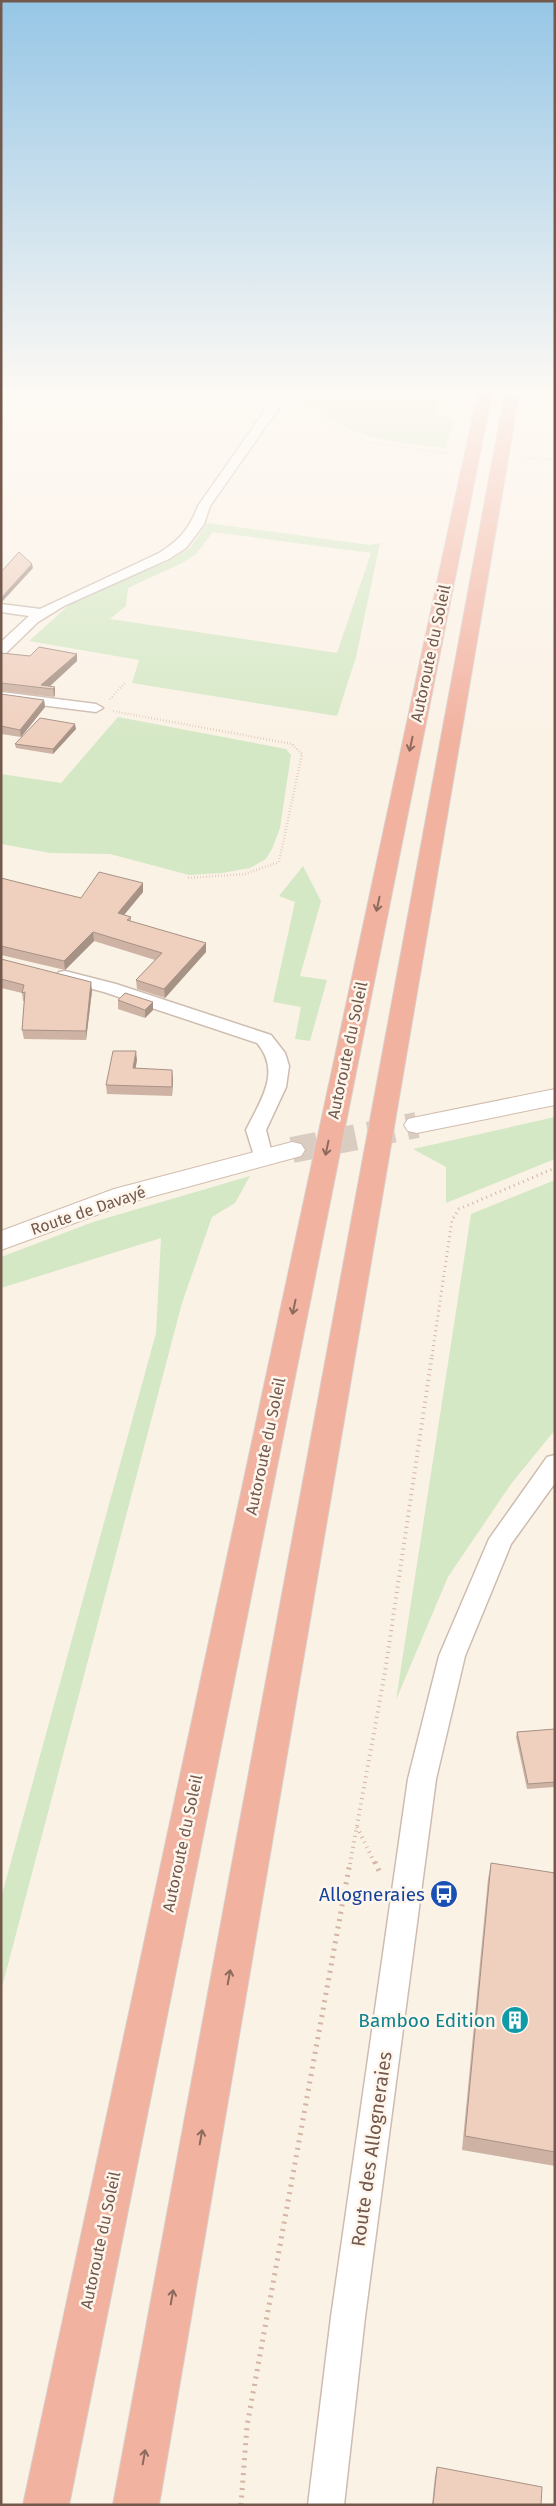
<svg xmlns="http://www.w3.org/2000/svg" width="556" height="2506" font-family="'Fira Sans',sans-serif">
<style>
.green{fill:#d5e8c5;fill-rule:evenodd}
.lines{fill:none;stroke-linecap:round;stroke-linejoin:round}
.secondary-tunnel{stroke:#d9ccc0;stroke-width:26;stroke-dasharray:26 13;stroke-linecap:butt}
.street-casing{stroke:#cebcb0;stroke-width:3}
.secondary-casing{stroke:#d1bcad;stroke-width:2}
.highway-casing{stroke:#d8d0cd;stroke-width:2}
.path-far4{stroke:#d4b4a2;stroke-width:2;stroke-dasharray:0.5 2.5;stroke-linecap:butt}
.path-far3{stroke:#d4b4a2;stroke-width:2.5;stroke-dasharray:0.5 2.5;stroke-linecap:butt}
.path-far2{stroke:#d4b4a2;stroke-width:3;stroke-dasharray:1 4;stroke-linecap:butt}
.path-far1{stroke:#d4b4a2;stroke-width:4;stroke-dasharray:1 4.5;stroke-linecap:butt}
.path{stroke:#d4b4a2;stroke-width:5;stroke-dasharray:2 5.5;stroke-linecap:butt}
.street{fill:#fff;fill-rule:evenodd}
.secondary{fill:#fff;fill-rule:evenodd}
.highway{fill:#f2b2a0;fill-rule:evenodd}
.wall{fill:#ceb3a4}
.shaded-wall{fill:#a79286}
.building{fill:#efd0bf;stroke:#a79286}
.oneway{stroke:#8c6a5d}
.labels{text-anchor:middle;stroke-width:5;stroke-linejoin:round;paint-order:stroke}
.street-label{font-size:16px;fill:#73584c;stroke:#fef6ec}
.near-transit-label{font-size:19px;fill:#164399;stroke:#fef6ec;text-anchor:end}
.near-culture-label{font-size:19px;fill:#0d838f;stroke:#fef6ec;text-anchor:end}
.near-street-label{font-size:19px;fill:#73584c;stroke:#fef6ec}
</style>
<rect width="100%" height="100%" fill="#fbf2e6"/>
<g class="green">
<path d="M295,388H442L436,415L455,419L446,448C418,445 389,443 362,434C342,426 323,413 304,402V398Z"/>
<path d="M207,523L370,545L380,543L356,657L337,716L132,683L139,660L29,641L70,604L97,590L169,561L190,548ZM213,532L371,553L337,653L110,619L126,606L128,588L182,563L196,554Z"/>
<path d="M118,717L286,749L291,755L280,828L272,849L266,859L250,868L222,873L189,875L110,854L50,853L1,844V774L61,783Z"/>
<path d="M303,866L321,901L300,976L327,980L310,1041L295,1039L301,1007L273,1002L295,902L279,896Z"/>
<path d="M555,1117V1159L446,1203V1167L413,1149Z"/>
<path d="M250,1176L235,1203L212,1217L182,1303L1,1991V1898L156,1333L161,1238L1,1288V1257L93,1222Z"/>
<path d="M555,1180V1430L511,1484L448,1577L396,1700L471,1214Z"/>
</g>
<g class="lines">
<path class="secondary-tunnel" d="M292,1150L417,1125"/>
<g class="street-casing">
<g id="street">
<path d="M268,388H279L285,399L210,506L204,524L186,548L169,559L64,606L38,622L6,653L1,654V642L29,616L1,612V604L40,609L159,553C179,541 190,528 198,506L273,399Z"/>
<path d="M1,692L96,704L103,708L96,712L1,700Z"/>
<path d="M65,971L116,984L271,1035L285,1053L289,1066L286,1087L266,1130L273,1157L270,1162L263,1164L256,1162L246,1130C260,1101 282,1072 257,1043L104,992L59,980L56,976L59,972Z"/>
<path d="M555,1455V1483L511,1544L465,1656L436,1779L365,2317L344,2505H308L331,2317L408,1779L439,1656L489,1539L547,1457Z"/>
</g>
</g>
<g class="secondary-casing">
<g id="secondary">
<path d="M555,1089V1105L417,1133L408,1131L404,1125L408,1119L417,1117Z"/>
<path d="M292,1142L301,1144L305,1150L301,1156L132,1202L1,1250V1231L114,1189Z"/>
</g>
</g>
<g class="highway-casing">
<g id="highway">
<path d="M479,388H493L69,2505H23Z"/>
<path d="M506,388H520L159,2505H113Z"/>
</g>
</g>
<g class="path-far4">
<path d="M294,404L350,435L368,442L451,454"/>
<path d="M523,458L555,459"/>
</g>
<g class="path-far3">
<path d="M110,699L125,683"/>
<path d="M113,711L292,744L302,754L279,862L245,874L186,878"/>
</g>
<path class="path-far2" d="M432,1356L452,1220L459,1209L555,1168"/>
<g class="path-far1">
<path d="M357,1827L375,1864"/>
<path d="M350,1864L385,1672L432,1355"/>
</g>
<g class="path">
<path d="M375,1862L381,1875"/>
<path d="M241,2505L247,2426L350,1862"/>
</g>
<use href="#street" class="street"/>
<use href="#secondary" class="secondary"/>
<use href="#highway" class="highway"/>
</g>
<g class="wall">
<path d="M1,653L30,656L77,654V661L49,686L55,687V695L54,697L1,691Z"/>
<path d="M1,694L44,700L45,707L21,737L1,734Z"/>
<path d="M76,729L53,754L16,748L15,744Z"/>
<path d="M1,878L81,898L143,892L124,915L131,917V922L206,943V952L165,998L137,989L136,980L155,960L94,941L65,970L1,955Z"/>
<path d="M1,959L92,991L86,1040L24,1039L22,1030L24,1001H23L22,993L1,988Z"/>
<path d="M118,1000L153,1010L145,1018L118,1009Z"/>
<path d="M137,1060L135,1068L173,1079L172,1096L107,1094L106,1085Z"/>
<path d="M555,1729V1787L527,1789L516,1737L517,1732Z"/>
<path d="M491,1863L555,1873V2166L462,2150L488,1879Z"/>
<path d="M437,2467L541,2505H432L435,2476Z"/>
</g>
<g class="shaded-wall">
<path d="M32,564L33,568L1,603V598Z"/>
<path d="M77,654V661L47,689L41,685Z"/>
<path d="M55,687V695L54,697L53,689Z"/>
<path d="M44,700L45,707L21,737L20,730Z"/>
<path d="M75,724L76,729L53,754V749Z"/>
<path d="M143,883V892L119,921L118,913Z"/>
<path d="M93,932L94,941L65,970L64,961Z"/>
<path d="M206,943V952L165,998L164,989Z"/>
<path d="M91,982L92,991L86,1040V1031Z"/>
<path d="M153,1002V1010L145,1018V1010Z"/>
<path d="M136,1051L137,1060L134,1077L133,1068Z"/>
<path d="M172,1070L173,1079L172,1096Z"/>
</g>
<g class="building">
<path d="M19,552L32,564L1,598V572Z"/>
<path d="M39,647L77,654L41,685L55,687L53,689L1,683V653L30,656Z"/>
<path d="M1,694L44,700L20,730L1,726Z"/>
<path d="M40,718L75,724L53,749L15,744Z"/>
<path d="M99,872L143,883L118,913L131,917L127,920L206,943L164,989L136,980L162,953L93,932L64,961L1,946V878L81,898Z"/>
<path d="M1,959L91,982L86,1031L22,1030L25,992L22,993L24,985L1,979Z"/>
<path d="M125,993L153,1002L145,1010L118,1000Z"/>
<path d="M113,1051H136L133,1068L172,1070V1087L106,1085Z"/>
<path d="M555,1729V1782L528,1784L517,1732Z"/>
<path d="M491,1863L555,1873V2152L465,2136Z"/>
<path d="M437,2467L542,2487L541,2505H433Z"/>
</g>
<defs><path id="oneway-shaft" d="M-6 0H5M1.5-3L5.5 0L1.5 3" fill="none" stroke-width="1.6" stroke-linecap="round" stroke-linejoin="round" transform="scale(1.25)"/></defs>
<g class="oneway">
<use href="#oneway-shaft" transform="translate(411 744) rotate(102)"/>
<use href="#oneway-shaft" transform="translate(378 904) rotate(102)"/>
<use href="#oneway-shaft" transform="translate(327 1148) rotate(102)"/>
<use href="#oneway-shaft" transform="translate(294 1307) rotate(102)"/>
<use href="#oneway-shaft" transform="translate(229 1977) rotate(-80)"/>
<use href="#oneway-shaft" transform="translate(201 2137) rotate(-80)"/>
<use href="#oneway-shaft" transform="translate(172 2297) rotate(-80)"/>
<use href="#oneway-shaft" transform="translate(144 2457) rotate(-80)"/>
</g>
<linearGradient id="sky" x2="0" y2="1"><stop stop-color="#96c6e6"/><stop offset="0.53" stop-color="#fdf9f4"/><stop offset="1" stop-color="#fdf9f4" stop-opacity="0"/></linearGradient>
<rect width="556" height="739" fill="url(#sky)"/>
<defs>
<g id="bus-disc" transform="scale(1.4375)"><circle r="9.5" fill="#1a4fb4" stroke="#fef6ec"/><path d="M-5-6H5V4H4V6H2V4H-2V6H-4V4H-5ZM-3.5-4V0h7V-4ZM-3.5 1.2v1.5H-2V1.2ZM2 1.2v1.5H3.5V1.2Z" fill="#fff"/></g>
<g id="building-disc" transform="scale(1.4375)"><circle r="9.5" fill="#0f9aa8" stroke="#fef6ec"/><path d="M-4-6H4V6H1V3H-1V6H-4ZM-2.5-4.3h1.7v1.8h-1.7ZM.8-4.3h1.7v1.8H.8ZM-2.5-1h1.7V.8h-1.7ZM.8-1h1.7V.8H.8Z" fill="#fff"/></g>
</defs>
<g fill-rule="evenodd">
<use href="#bus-disc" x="444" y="1894"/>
<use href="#building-disc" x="515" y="2020"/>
</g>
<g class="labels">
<g class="street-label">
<text transform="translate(430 653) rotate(-78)" y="6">Autoroute du Soleil</text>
<text transform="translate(347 1050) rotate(-78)" y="6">Autoroute du Soleil</text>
<text transform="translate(88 1210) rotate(-19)" y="6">Route de Davayé</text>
<text transform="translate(265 1446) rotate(-78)" y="6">Autoroute du Soleil</text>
<text transform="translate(182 1843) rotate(-78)" y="6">Autoroute du Soleil</text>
<text transform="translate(100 2240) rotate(-78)" y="6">Autoroute du Soleil</text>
</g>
<g class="near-transit-label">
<text x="425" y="1901">Allogneraies</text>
</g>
<g class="near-culture-label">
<text x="496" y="2027">Bamboo Edition</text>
</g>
<g class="near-street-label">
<text transform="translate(371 2149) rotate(-82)" y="7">Route des Allogneraies</text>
</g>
</g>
<rect width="556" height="2506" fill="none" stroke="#73584c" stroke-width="5"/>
</svg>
